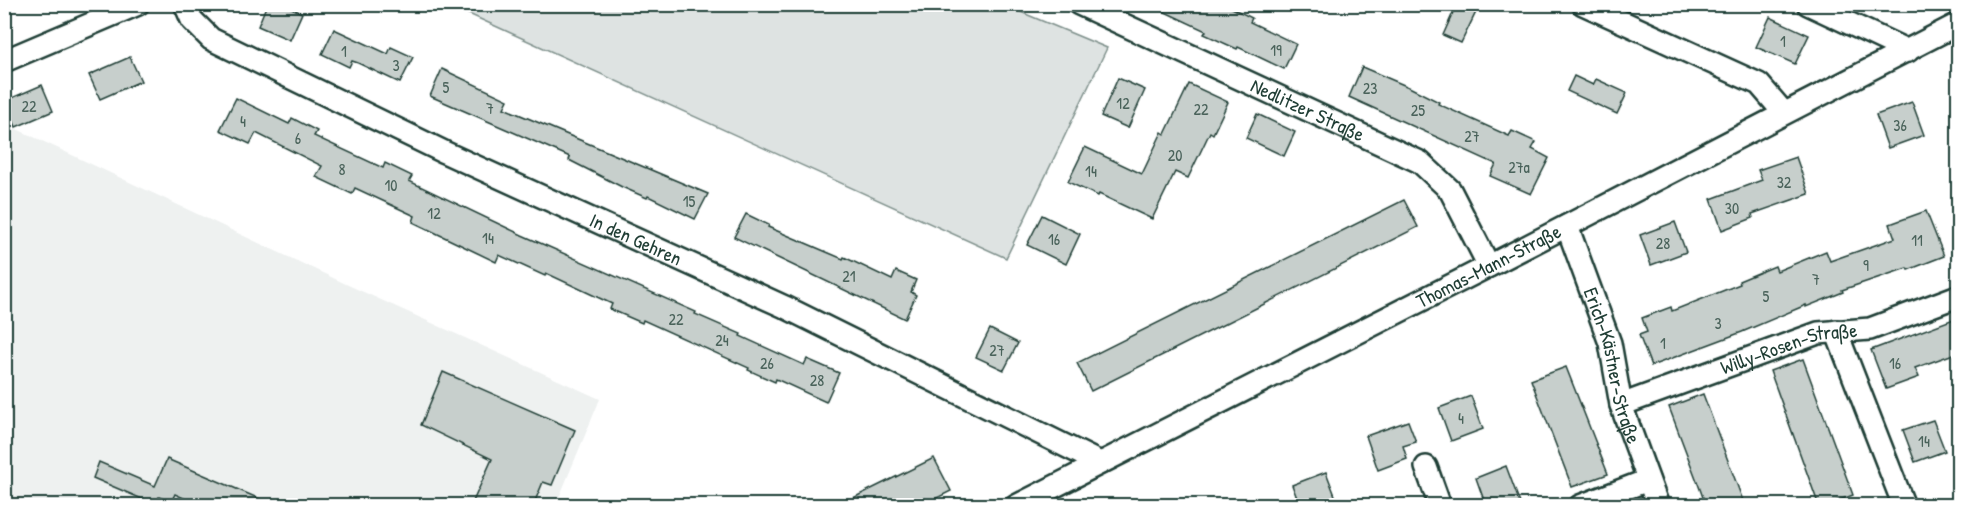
<svg xmlns="http://www.w3.org/2000/svg" width="1963" height="510" font-family="'Patrick Hand',sans-serif">
<style>
.built{fill:#eef1f0}
.green{fill:#dee3e2;stroke:#7e908b;stroke-width:1.5}
.building{fill:#c7cfcc;stroke:#1f3d34;stroke-width:1.5}
.lines{fill:none;stroke-linecap:round;stroke-linejoin:round}
.minor-casing{stroke:#1f3d34;stroke-width:26}
.minor{stroke:#fff;stroke-width:21}
.labels{text-anchor:middle;stroke-width:5;stroke-linejoin:round;paint-order:stroke}
.number-label{font-size:16px;fill:#49625a}
.street-label{font-size:20px;fill:#1f3d34;stroke:#fff}
</style>
<rect width="100%" height="100%" fill="#fff"/>
<filter id="ink" filterUnits="userSpaceOnUse"><feTurbulence type="fractalNoise" baseFrequency=".0167" numOctaves="2"/><feDisplacementMap in="SourceGraphic" scale="12" xChannelSelector="R" yChannelSelector="G"/><feConvolveMatrix kernelMatrix="1 2 1 2 8 2 1 2 1" color-interpolation-filters="sRGB"/></filter>
<g filter="url(#ink)">
<path class="built" d="M4,123L348,285L600,399L556,505H5Z"/>
<path class="green" d="M449,5H1004L1107,48L1006,258Z"/>
<g class="building">
<path d="M267,4H283L302,13L290,40L258,26Z"/>
<path d="M1148,4H1224L1252,18L1250,22L1296,44L1284,69L1238,47L1237,49L1204,34L1206,31Z"/>
<path d="M1457,4H1464L1477,10L1461,43L1443,35Z"/>
<path d="M1770,17L1809,35L1795,64L1756,47Z"/>
<path d="M334,29L388,54L391,47L413,57L400,83L358,63L352,61L349,67L322,54Z"/>
<path d="M130,57L141,81L100,99L89,75Z"/>
<path d="M1362,67L1411,88L1439,102L1438,104L1509,136L1512,131L1536,142L1532,149L1549,158L1531,194L1490,176L1496,164L1349,97Z"/>
<path d="M442,69L508,100L504,108L708,194L695,219L648,196L647,198L622,187L569,160L570,157L430,96Z"/>
<path d="M1574,76L1593,85L1596,79L1627,93L1617,114L1567,91Z"/>
<path d="M1118,78L1145,90L1128,128L1101,116Z"/>
<path d="M1189,84L1228,102L1213,134L1210,132L1188,178L1175,172L1152,219L1099,194L1098,196L1068,182L1085,147L1142,174L1162,132L1165,134Z"/>
<path d="M42,85L53,111L16,127L5,101Z"/>
<path d="M236,98L289,124L292,118L317,131L314,136L383,168L385,163L412,176L409,181L522,235L696,312L695,314L741,334L740,336L804,365L807,359L839,373L826,402L776,379L775,382L748,370L749,368L643,320L642,323L610,309L612,304L546,273L545,276L499,255L496,262L413,222L415,216L355,188L352,194L316,177L322,166L256,133L250,144L220,130Z"/>
<path d="M1912,102L1924,135L1888,148L1876,115Z"/>
<path d="M1257,114L1295,132L1284,156L1246,138Z"/>
<path d="M1796,157L1809,194L1752,214L1753,218L1722,230L1711,199L1762,180L1758,170Z"/>
<path d="M1404,200L1418,227L1091,391L1077,363Z"/>
<path d="M1926,211L1944,256L1908,270L1907,268L1842,290L1843,292L1806,307V305L1742,332L1651,366L1639,335L1647,332L1642,318L1671,307L1672,311L1740,284L1739,281L1775,266L1777,271L1826,251L1830,261L1895,238L1890,224Z"/>
<path d="M746,214L769,225L768,227L843,259L844,257L892,280L896,271L916,280L911,292L916,295L905,319L734,237Z"/>
<path d="M1042,215L1080,234L1066,264L1027,245Z"/>
<path d="M1675,222L1686,252L1651,265L1640,235Z"/>
<path d="M1959,317V352L1915,368L1919,377L1886,389L1871,350Z"/>
<path d="M990,329L1018,343L1004,370L976,357Z"/>
<path d="M1803,359L1853,495L1824,506H1819L1770,371Z"/>
<path d="M1566,367L1608,474L1572,487L1531,380Z"/>
<path d="M443,372L575,430L552,485L543,482L533,506H471L492,459L421,425Z"/>
<path d="M1703,394L1745,506H1706L1700,489L1669,407Z"/>
<path d="M1471,396L1483,429L1451,441L1439,408Z"/>
<path d="M1933,420L1945,451L1915,462L1903,430Z"/>
<path d="M1408,421L1416,442L1403,446L1407,459L1378,470L1366,436Z"/>
<path d="M934,458L951,491L921,506H837Z"/>
<path d="M167,459L276,506H201L175,494L171,502L159,497L156,505L93,478L99,462L155,486Z"/>
<path d="M1506,466L1521,506H1486L1476,478Z"/>
<path d="M1326,472L1339,506H1300L1292,485Z"/>
</g>
<g class="lines">
<g class="minor-casing">
<g id="minor">
<path id="s1" d="M185,4L192,20L211,39L444,152L785,307L1100,463"/>
<path id="s2" d="M1079,4L1420,162L1450,190L1489,266"/>
<path d="M1583,4L1759,84L1784,113"/>
<path d="M1808,4L1908,51"/>
<path d="M4,61L138,4"/>
<path id="s3" d="M1567,226L1610,343L1621,405L1658,506"/>
<path d="M1836,331L1904,506"/>
<path id="s4" d="M1621,405L1818,333L1870,329L1958,296"/>
<path d="M1426,467L1440,506"/>
<path id="s5" d="M1016,506L1489,266L1958,24"/>
<path d="M1580,506L1648,480"/>
</g>
</g>
<use href="#minor" class="minor"/>
</g>
</g>
<g class="labels">
<g class="number-label">
<text x="1783" y="47">1</text>
<text x="1276" y="56">19</text>
<text x="344" y="57">1</text>
<text x="396" y="71">3</text>
<text x="446" y="93">5</text>
<text x="1370" y="94">23</text>
<text x="1123" y="109">12</text>
<text x="29" y="112">22</text>
<text x="490" y="114">7</text>
<text x="1201" y="115">22</text>
<text x="1418" y="116">25</text>
<text x="243" y="127">4</text>
<text x="1900" y="131">36</text>
<text x="1472" y="142">27</text>
<text x="298" y="144">6</text>
<text x="1175" y="161">20</text>
<text x="1519" y="173">27a</text>
<text x="342" y="175">8</text>
<text x="1091" y="177">14</text>
<text x="1784" y="188">32</text>
<text x="391" y="191">10</text>
<text x="689" y="207">15</text>
<text x="1732" y="214">30</text>
<text x="434" y="219">12</text>
<text x="488" y="244">14</text>
<text x="1054" y="245">16</text>
<text x="1917" y="246">11</text>
<text x="1663" y="249">28</text>
<text x="1866" y="271">9</text>
<text x="849" y="282">21</text>
<text x="1816" y="285">7</text>
<text x="1766" y="302">5</text>
<text x="676" y="325">22</text>
<text x="1718" y="329">3</text>
<text x="722" y="346">24</text>
<text x="1663" y="349">1</text>
<text x="997" y="356">27</text>
<text x="767" y="369">26</text>
<text x="1895" y="369">16</text>
<text x="817" y="386">28</text>
<text x="1461" y="424">4</text>
<text x="1924" y="447">14</text>
</g>
<g class="street-label">
<text dy="7" stroke="none"><textPath href="#s2" startOffset="252">Nedlitzer Straße</textPath></text>
<text dy="7" stroke="none"><textPath href="#s1" startOffset="514">In den Gehren</textPath></text>
<text dy="7" stroke="none"><textPath href="#s5" startOffset="530">Thomas-Mann-Straße</textPath></text>
<text dy="7" stroke="none"><textPath href="#s4" startOffset="178">Willy-Rosen-Straße</textPath></text>
<text dy="7" stroke="none"><textPath href="#s3" startOffset="147">Erich-Kästner-Straße</textPath></text>
</g>
</g>
<rect width="1963" height="510" fill="none" stroke="#fff" stroke-width="24"/>
<rect x="12" y="12" width="1939" height="486" fill="none" stroke="#1f3d34" stroke-width="2" filter="url(#ink)"/>
</svg>
